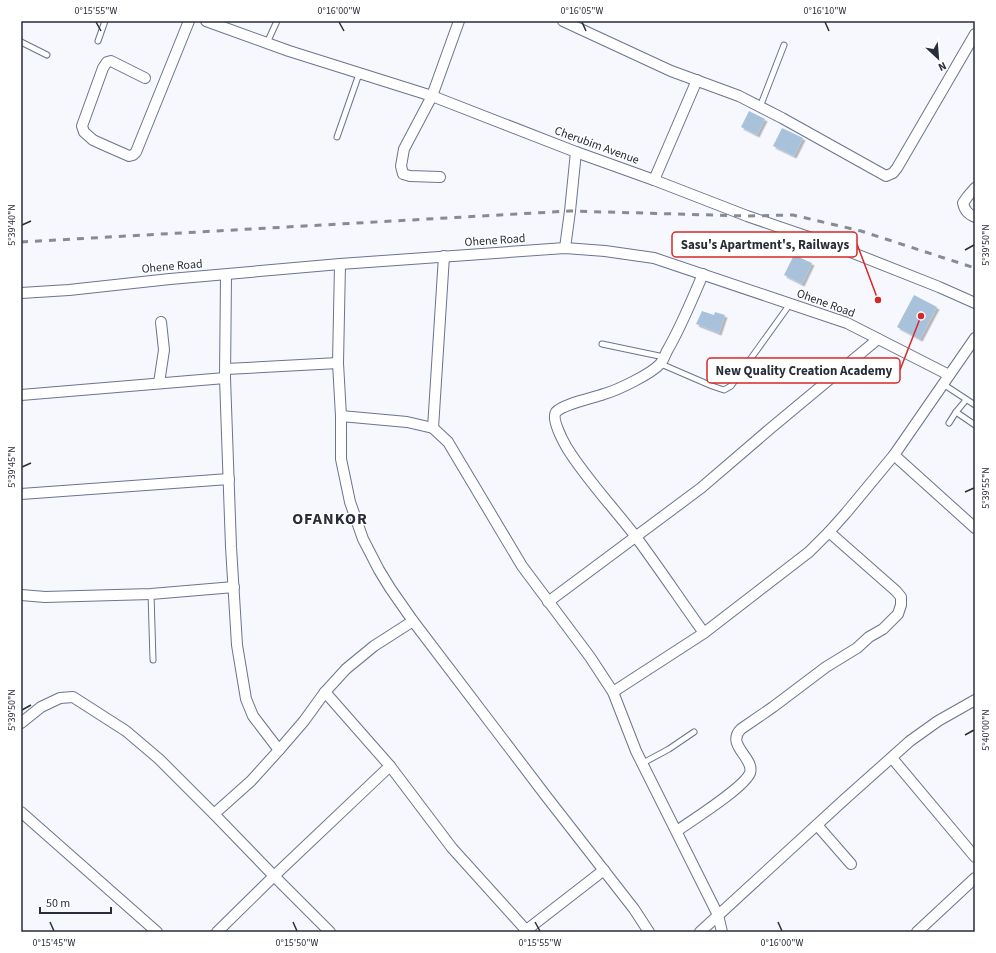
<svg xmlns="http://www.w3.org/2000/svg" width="996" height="953" font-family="'Source Sans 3',sans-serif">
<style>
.building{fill:#a9c2db;filter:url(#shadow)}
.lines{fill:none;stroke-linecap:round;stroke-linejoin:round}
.service-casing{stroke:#6b7490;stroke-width:7}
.minor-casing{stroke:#6b7490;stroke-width:12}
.service{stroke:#fff;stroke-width:5}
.minor{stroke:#fff;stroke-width:10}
.rail{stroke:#878b94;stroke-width:3;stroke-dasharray:7 7;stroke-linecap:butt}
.ticks{fill:none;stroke:#292d39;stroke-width:1.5}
.labels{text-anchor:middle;stroke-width:3;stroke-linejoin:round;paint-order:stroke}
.street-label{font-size:12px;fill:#292d39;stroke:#fff}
.district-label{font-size:16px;font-weight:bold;letter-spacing:1px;fill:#292d39;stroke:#fff}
.leader{fill:none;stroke:#d62828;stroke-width:1.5}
.callout-dot{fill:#d62828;stroke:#fff;stroke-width:1.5}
.callout{fill:#fff;stroke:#d62828;stroke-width:1.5}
.callout-label{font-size:13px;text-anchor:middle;font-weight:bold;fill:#292d39}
.neatline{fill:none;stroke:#292d39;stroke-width:1.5}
.ticks-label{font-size:10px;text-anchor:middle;fill:#292d39}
</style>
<defs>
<filter id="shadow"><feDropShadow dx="2.5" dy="2.5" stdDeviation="0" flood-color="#0004"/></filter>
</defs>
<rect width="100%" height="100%" fill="#f6f8fe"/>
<g class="building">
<path d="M749,111L765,119L757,135L741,127Z"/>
<path d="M782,128L803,138L794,156L773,146Z"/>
<path d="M794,255L812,263L802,284L784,275Z"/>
<path d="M914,295L937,307L920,339L897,327Z"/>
<path d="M702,311L714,315L715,312L725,315L719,333L696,324Z"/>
</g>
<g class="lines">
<g class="service-casing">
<g id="service">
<path d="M98,41L105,21"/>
<path d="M21,42L47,55"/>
<path d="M267,43L277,21"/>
<path d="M760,107L784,45"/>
<path d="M337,137L359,74"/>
<path d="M602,344L664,357"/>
<path d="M661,364L712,386L724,390L731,386L790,304"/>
<path d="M943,384L975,405"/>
<path d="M956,412L966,400"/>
<path d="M949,423L956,412L975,425"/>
<path d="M151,594L153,660"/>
<path d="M643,763L669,749L694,732"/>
</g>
</g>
<g class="minor-casing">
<g id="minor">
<path d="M206,21L289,51L432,96L576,152L654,180L747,216L838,247L939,287L975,303"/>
<path d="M563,21L671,71L739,96L782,118L886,176L893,173L897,168L975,34"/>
<path d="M145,78L111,61L107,62L103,68L82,126L84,132L93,140L104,145L129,156L133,155L136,152L189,21"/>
<path d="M440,177L410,176L403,174L401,166L404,149L432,96L459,21"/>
<path d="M654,180L697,80"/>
<path d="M975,188L968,196L963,203C965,211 968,214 975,217"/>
<path d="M565,248L570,211L576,152"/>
<path d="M340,264L338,363L341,416V459L350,502L363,539L379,570L390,588L413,621L546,796L634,909L649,932"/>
<path d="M703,274C692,300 681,327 667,351C665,355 663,361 660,364C651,374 618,390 604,394C593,398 563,404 556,412C551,419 563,441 567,448C587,480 613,507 636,537C659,568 681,601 704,633"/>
<path d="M226,275L225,378L231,547L237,645L246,699L253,716L279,750"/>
<path d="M21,293L69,290L170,279L340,264L565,248L605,251L654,258L847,323L949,375"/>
<path d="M226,369L338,363"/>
<path d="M159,383L164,350L161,322"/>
<path d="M21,395L225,378"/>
<path d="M341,416L407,422L433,428L448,442L522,566L590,657L613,692L636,751L718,915L722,932"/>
<path d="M433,428L444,256"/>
<path d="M894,455L975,528"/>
<path d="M21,494L229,479"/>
<path d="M21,595L45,597L151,594L234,587"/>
<path d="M548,602L701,488L771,428L878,339"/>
<path d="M325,692L390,766L452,848L526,930"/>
<path d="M613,692L704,633L809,552L829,532L846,513L894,455L975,338"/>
<path d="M21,723L41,707L60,698L73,697L126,731L159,759L214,814L274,876L330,932"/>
<path d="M892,758L975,857"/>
<path d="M21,812L157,932"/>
<path d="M214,814L251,781L279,750L304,721L325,692L346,669L374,646L413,621"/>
<path d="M817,825L851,864"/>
<path d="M677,831C692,820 744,788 750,773C755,758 725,745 741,729L773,707L826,667L857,648L869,637L883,629L898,614L901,605V597L896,591L829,532"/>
<path d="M217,932L274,876L390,766"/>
<path d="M524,932L604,870"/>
<path d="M700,932L845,799L910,741L938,721L975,700"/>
<path d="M917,932L975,878"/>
</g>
</g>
<use href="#service" class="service"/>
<use href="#minor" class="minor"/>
<path class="rail" d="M21,242L570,211L747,216L793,215L861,231L975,268"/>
</g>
<path class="ticks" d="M96,22L101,31M339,22L344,31M582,22L586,31M825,22L829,31M22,225L31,221M965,250L974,245M22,467L31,463M965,492L974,488M22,710L31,705M965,735L974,730M50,922L54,931M293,922L297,931M535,922L540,931M778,922L782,931"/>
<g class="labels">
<g class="street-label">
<text transform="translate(597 145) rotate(20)" y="4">Cherubim Avenue</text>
<text transform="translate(495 240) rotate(-4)" y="4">Ohene Road</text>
<text transform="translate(172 266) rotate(-5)" y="4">Ohene Road</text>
<text transform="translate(826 303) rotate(20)" y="4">Ohene Road</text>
</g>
<g class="district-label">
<text x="330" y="524">OFANKOR</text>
</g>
</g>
<path class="leader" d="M878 300L857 244M921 316L900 370"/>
<g class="callout-dot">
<circle cx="878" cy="300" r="4"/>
<circle cx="921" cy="316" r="4"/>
</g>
<g class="callout">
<rect x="672" y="232" width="185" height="25" rx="4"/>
<rect x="707" y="358" width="193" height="25" rx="4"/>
</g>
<g class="callout-label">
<text x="765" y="249">Sasu's Apartment's, Railways</text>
<text x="804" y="375">New Quality Creation Academy</text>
</g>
<rect width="996" height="953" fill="none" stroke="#ffffff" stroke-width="44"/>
<g transform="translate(938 58) rotate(154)" stroke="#ffffff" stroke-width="3" paint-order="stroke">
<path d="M0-3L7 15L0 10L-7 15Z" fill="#292d39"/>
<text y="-6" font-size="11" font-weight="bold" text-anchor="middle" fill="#292d39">N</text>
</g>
<path d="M40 907v6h71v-6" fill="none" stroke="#292d39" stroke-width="2"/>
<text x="46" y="907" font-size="12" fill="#292d39" stroke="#ffffff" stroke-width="3" paint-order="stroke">50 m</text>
<rect x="22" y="22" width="952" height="909" class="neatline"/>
<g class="ticks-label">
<text x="96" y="14">0°15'55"W</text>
<text x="339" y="14">0°16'00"W</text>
<text x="582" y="14">0°16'05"W</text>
<text x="825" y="14">0°16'10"W</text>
<text transform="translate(11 225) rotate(-90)" y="4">5°39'40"N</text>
<text transform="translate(985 245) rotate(-90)" y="4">5°39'50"N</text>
<text transform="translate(11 467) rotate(-90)" y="4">5°39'45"N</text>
<text transform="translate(985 488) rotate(-90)" y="4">5°39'55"N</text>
<text transform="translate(11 710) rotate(-90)" y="4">5°39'50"N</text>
<text transform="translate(985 730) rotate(-90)" y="4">5°40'00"N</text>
<text x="54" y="946">0°15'45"W</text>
<text x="297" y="946">0°15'50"W</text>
<text x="540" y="946">0°15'55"W</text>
<text x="782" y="946">0°16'00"W</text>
</g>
</svg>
